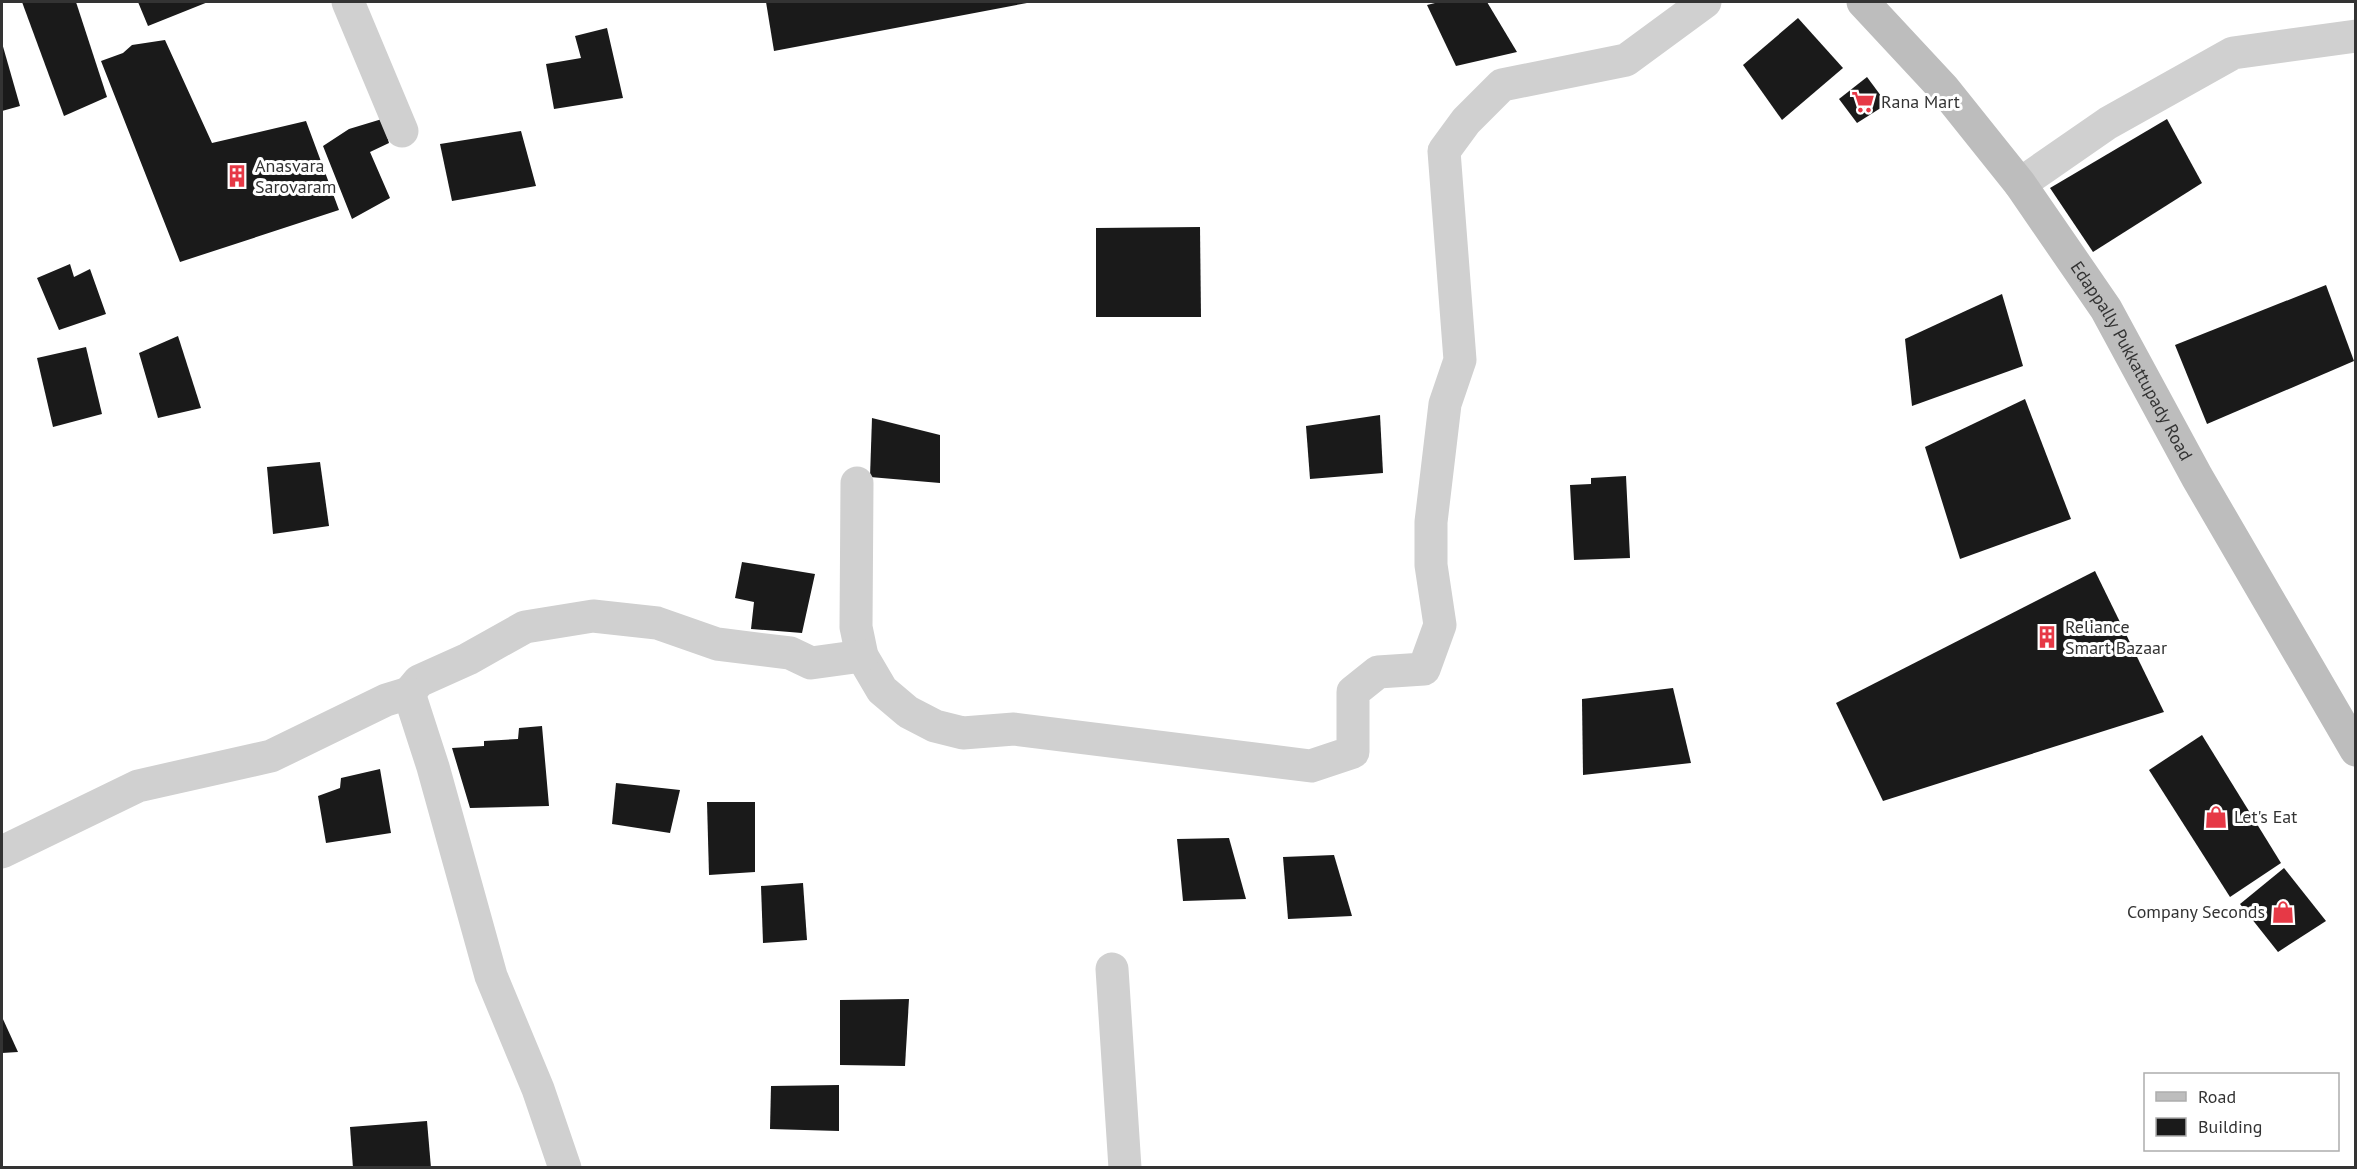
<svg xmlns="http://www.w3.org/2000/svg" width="2357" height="1169" font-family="'PT Sans',sans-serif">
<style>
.building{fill:#1a1a1a}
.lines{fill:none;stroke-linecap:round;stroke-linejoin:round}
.minor{stroke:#d0d0d0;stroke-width:33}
.secondary{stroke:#bdbdbd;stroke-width:33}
.labels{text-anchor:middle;stroke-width:6;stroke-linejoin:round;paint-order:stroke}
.poi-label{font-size:18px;fill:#333;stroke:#fff;text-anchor:start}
.street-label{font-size:18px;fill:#333;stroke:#fff}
</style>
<rect width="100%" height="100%" fill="#fff"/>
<g class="building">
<path d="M22,2H76L107,97L64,116Z"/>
<path d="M138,2H208L148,26Z"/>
<path d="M766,2H1027V3L774,51Z"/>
<path d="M1439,2H1487L1517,52L1456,66L1427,5Z"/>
<path d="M1798,18L1843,68L1782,120L1743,65Z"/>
<path d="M607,28L623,98L554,109L546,64L581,58L575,36Z"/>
<path d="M165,40L212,143L306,121L339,210L180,262L101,61L123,53L132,45Z"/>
<path d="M2,43L20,106L2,111Z"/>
<path d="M1867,77L1887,104L1857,123L1839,99Z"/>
<path d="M382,119L389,143L370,152L390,198L352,219L323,146L349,129Z"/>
<path d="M2167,119L2202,183L2093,252L2050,188Z"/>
<path d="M521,131L536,186L452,201L440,144Z"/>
<path d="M1200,227L1201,317H1096V228Z"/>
<path d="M70,264L74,277L90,269L106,314L59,330L37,278Z"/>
<path d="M2326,285L2354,361L2207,424L2175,345Z"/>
<path d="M2002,294L2023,366L1912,406L1905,339Z"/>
<path d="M178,336L201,408L158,418L139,353Z"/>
<path d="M86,347L102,414L53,427L37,358Z"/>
<path d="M2025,399L2071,519L1960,559L1925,447Z"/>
<path d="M1380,415L1383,473L1310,479L1306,426Z"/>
<path d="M872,418L940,435V483L870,477Z"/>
<path d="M320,462L329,526L273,534L267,467Z"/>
<path d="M1626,476L1630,558L1574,560L1570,485L1591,484V478Z"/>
<path d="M742,562L815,574L802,633L751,629L754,602L735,598Z"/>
<path d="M2095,571L2164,712L1883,801L1836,703Z"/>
<path d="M1673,688L1691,763L1583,775L1582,699Z"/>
<path d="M542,726L549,806L470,808L452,748L484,746V741L518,739L519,728Z"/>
<path d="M2202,735L2281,863L2230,897L2149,770Z"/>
<path d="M380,769L391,833L326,843L318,796L340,788L341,778Z"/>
<path d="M616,783L680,790L670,833L612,824Z"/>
<path d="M707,802H755V872L709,875Z"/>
<path d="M1229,838L1246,899L1183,901L1177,839Z"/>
<path d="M1334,855L1352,916L1288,919L1283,857Z"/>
<path d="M2284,868L2326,921L2278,952L2240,904Z"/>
<path d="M803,883L807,940L763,943L761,886Z"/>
<path d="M909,999L905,1066L840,1065V1000Z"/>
<path d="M2,1017L18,1052L2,1053Z"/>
<path d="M839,1085V1131L770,1129L771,1086Z"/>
<path d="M427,1121L431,1168H353L350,1127Z"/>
</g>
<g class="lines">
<g class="minor">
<path d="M348,2L402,131"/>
<path d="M2020,184L2108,123L2233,53L2356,36"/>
<path d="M857,483L856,627L862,656L882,690L908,712L935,726L963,733L1014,729L1311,766L1353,752V692L1378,672L1424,669L1440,625L1431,565V522L1445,404L1460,360L1444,151L1466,121L1502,85L1626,60L1705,2"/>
<path d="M409,693L419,681L468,659L525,627L593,616L657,623L717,644L790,653L811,663L862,656"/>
<path d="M2,852L138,786L271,756L386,700L409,693L433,767L491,976L538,1089L565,1168"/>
<path d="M1112,969L1125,1168"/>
</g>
<path class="secondary" id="s1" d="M1863,2L1944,89L2020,184L2106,309L2197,477L2356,750"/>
</g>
<defs>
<g id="supermarket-bare" transform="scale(1.8)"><path d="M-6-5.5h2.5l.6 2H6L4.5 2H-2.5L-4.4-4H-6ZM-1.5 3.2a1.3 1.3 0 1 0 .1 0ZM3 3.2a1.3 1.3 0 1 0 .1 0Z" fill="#e63946" stroke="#fff" stroke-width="2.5" paint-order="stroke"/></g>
<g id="building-bare" transform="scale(1.8)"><path d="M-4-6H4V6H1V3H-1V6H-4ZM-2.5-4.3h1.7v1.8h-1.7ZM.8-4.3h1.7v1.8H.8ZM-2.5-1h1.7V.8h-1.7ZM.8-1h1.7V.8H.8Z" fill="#e63946" stroke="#fff" stroke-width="2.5" paint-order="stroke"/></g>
<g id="shop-bare" transform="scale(1.8)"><path d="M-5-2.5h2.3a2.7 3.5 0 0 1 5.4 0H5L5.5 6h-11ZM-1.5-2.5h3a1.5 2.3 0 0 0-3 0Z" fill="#e63946" stroke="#fff" stroke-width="2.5" paint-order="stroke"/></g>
</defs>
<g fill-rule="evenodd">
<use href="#supermarket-bare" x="1863" y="102"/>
<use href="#building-bare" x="237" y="176"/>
<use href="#building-bare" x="2047" y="637"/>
<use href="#shop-bare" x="2216" y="817"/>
<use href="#shop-bare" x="2283" y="912"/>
</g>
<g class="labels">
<g class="poi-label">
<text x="1881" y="108">Rana Mart</text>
<text x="255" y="172">Anasvara<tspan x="255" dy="21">Sarovaram</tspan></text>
<text x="2065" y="633">Reliance<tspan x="2065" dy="21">Smart Bazaar</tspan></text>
<text x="2234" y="823">Let's Eat</text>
<text x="2265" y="918" text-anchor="end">Company Seconds</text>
</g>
<g class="street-label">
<text dy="6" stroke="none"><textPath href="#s1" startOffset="450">Edappally Pukkattupady Road</textPath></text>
</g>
</g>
<rect width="2357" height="1169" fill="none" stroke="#333333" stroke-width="6"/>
<rect x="2144" y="1073" width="195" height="78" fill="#ffffff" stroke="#adadad" stroke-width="1.5"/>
<rect x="2156" y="1092" width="30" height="9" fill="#bdbdbd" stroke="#adadad" stroke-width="1.5"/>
<text x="2198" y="1103" font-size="18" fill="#333333">Road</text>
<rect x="2156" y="1118" width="30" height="18" fill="#1a1a1a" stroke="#adadad" stroke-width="1.5"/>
<text x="2198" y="1133" font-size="18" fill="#333333">Building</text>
</svg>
